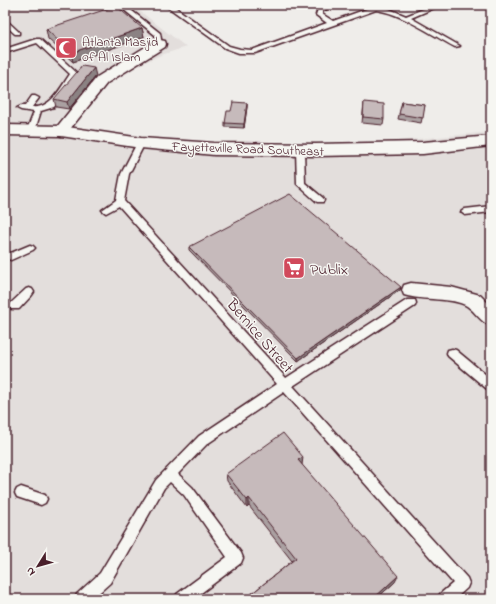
<svg xmlns="http://www.w3.org/2000/svg" width="496" height="604" font-family="'Indie Flower',sans-serif">
<style>
.built{fill:#e3dedc}
.lines{fill:none;stroke-linecap:round;stroke-linejoin:round}
.service-casing{stroke:#4a1f2b;stroke-width:3}
.minor-casing{stroke:#4a1f2b;stroke-width:3}
.tertiary-casing{stroke:#4a1f2b;stroke-width:3}
.service{fill:#f6f6f2;fill-rule:evenodd}
.minor{fill:#f6f6f2;fill-rule:evenodd}
.tertiary{fill:#f6f6f2;fill-rule:evenodd}
.wall{fill:#aaa0a1;stroke:#4a1f2b}
.shaded-wall{fill:#8b8283;stroke:#4a1f2b}
.building{fill:#c6babb;stroke:#4a1f2b}
.labels{text-anchor:middle;stroke-width:3;stroke-linejoin:round;paint-order:stroke}
.far-poi-label{font-size:13px;fill:#4a1f2b;stroke:#f6f6f2;text-anchor:start}
.far-street-label{font-size:13px;fill:#4a1f2b;stroke:#f6f6f2}
.poi-label{font-size:16px;fill:#4a1f2b;stroke:#f6f6f2;text-anchor:start}
.street-label{font-size:16px;fill:#4a1f2b;stroke:#f6f6f2}
</style>
<rect width="100%" height="100%" fill="#efedea"/>
<filter id="ink" filterUnits="userSpaceOnUse"><feTurbulence type="fractalNoise" baseFrequency=".025" numOctaves="2"/><feDisplacementMap in="SourceGraphic" scale="8" xChannelSelector="R" yChannelSelector="G"/><feConvolveMatrix kernelMatrix="1 2 1 2 8 2 1 2 1" color-interpolation-filters="sRGB"/></filter>
<g filter="url(#ink)">
<path class="built" d="M5,5H132L186,47L161,55L108,79L48,129L125,146L312,149L491,132V599H5Z"/>
<g class="lines">
<g class="service-casing">
<g id="service">
<path d="M165,5H172L229,46L240,49L252,50L327,23L316,15L318,9L327,5H335L323,11L322,14L333,21L375,6L387,8L406,16L433,5H441L411,18L460,46L455,47C432,35 401,13 376,10L255,53H239L225,48Z"/>
<path d="M123,7H127L160,33L162,45H158L155,35L123,9Z"/>
<path d="M5,19L19,32V34H15L5,25Z"/>
<path d="M36,39H40L78,74L54,107L41,111L35,130L31,132L27,130L34,112L21,110L17,108L21,106H25L32,96H35L39,98L32,107C51,109 61,87 70,74L37,43L5,53V49Z"/>
<path d="M138,141H141L145,143L129,174L124,201L286,378L407,300H415L416,303L415,306L293,386L467,578L469,583L467,588L455,599H438L440,594L453,583L284,392L207,444L178,474L192,487L241,553L243,558L241,563L193,599H175L177,594L227,557L184,495L170,482L164,488L110,583L92,599H75L77,594L100,573L156,480L199,436L277,384L119,206L106,213L102,210L116,200L121,174Z"/>
<path d="M300,147L304,150L305,183L323,198L324,200L323,202H317L297,184L296,150Z"/>
<path d="M491,206V212L465,215L461,212L465,209Z"/>
<path d="M30,245L33,246L35,248L33,250L11,260L5,258V251L11,253Z"/>
<path d="M29,288L32,289L34,292L32,295L19,309H11L10,306L11,303L26,289Z"/>
<path d="M452,349L456,350L491,379V391L487,389L448,356L447,353L448,350Z"/>
<path d="M21,487L45,495L47,499L45,503L41,505L17,497L15,493L17,489Z"/>
</g>
</g>
<g class="minor-casing">
<g id="minor">
<path d="M160,40L165,41L166,44L165,47L107,83L66,134L61,136L56,134L54,131L56,128L97,77L155,41Z"/>
<path d="M411,283L451,287L473,293L480,295L491,306V326C480,322 476,312 467,306C453,297 422,301 404,295L402,290L404,285Z"/>
</g>
</g>
<g class="tertiary-casing">
<path id="tertiary" d="M5,125L61,126L141,138L214,143L316,144L423,142L491,136V146L423,154L316,156L214,155L141,148L61,136L5,135Z"/>
</g>
<use href="#service" class="service"/>
<use href="#minor" class="minor"/>
<use href="#tertiary" class="tertiary"/>
</g>
<g class="wall">
<path d="M142,28L144,37L73,62L48,39L46,29Z"/>
<path d="M96,76L69,109L56,107L54,99Z"/>
<path d="M364,102L384,119L383,125L362,123Z"/>
<path d="M402,102L425,105L421,123L398,119Z"/>
<path d="M247,103V107L244,128L225,127V123L231,111Z"/>
<path d="M189,247L400,290L298,361L189,250Z"/>
<path d="M302,465L395,582L376,599H245L292,561L249,506L247,508L227,481L226,474Z"/>
</g>
<g class="shaded-wall">
<path d="M142,28L144,37L73,62L71,53Z"/>
<path d="M94,68L96,76L69,109L67,102Z"/>
<path d="M247,103V107L244,128V124Z"/>
<path d="M401,287L400,290L298,361V358Z"/>
<path d="M303,457L302,465L298,460Z"/>
<path d="M249,498V506L247,508V500Z"/>
<path d="M398,576L395,582L376,599H373Z"/>
</g>
<g class="building">
<path d="M116,6L142,28L71,53L46,29Z"/>
<path d="M82,66L94,68L67,102L54,99Z"/>
<path d="M233,102L247,103L244,124L225,123L227,111H231Z"/>
<path d="M364,102L384,104V119L363,117Z"/>
<path d="M402,102L425,105L423,118L399,114Z"/>
<path d="M290,194L401,287L298,358L189,247Z"/>
<path d="M283,433L303,457L298,460L398,576L373,599H245L296,558L249,498L247,500L226,474Z"/>
</g>
</g>
<defs>
<g id="mosque-square" transform="scale(1.15)"><rect x="-9" y="-9" width="18" height="18" rx="4" fill="#d1495b" stroke="#f6f6f2"/><path d="M3.5-4.9A6 6 0 1 0 3.5 4.9A5 5 0 1 1 3.5-4.9Z" fill="#fff"/></g>
<g id="supermarket-square" transform="scale(1.15)"><rect x="-9" y="-9" width="18" height="18" rx="4" fill="#d1495b" stroke="#f6f6f2"/><path d="M-6-5.5h2.5l.6 2H6L4.5 2H-2.5L-4.4-4H-6ZM-1.5 3.2a1.3 1.3 0 1 0 .1 0ZM3 3.2a1.3 1.3 0 1 0 .1 0Z" fill="#fff"/></g>
</defs>
<g fill-rule="evenodd">
<use href="#mosque-square" x="66" y="48"/>
<use href="#supermarket-square" x="294" y="268"/>
</g>
<g class="labels">
<g class="far-poi-label">
<text x="82" y="46">Atlanta Masjid<tspan x="82" dy="15">of Al Islam</tspan></text>
</g>
<g class="far-street-label">
<text transform="translate(248 148) rotate(2)" y="5">Fayetteville Road Southeast</text>
</g>
<g class="poi-label">
<text x="310" y="274">Publix</text>
</g>
<g class="street-label">
<text transform="translate(261 335) rotate(49)" y="6">Bernice Street</text>
</g>
</g>
<rect width="496" height="604" fill="none" stroke="#f6f6f2" stroke-width="20"/>
<rect x="10" y="10" width="476" height="584" fill="none" stroke="#4a1f2b" stroke-width="1.5" filter="url(#ink)"/>
<g transform="translate(38 566) rotate(233)" stroke="#f6f6f2" stroke-width="3" paint-order="stroke">
<path d="M0-3L7 15L0 10L-7 15Z" fill="#4a1f2b"/>
<text y="-6" font-size="11" font-weight="bold" text-anchor="middle" fill="#4a1f2b">N</text>
</g>
</svg>
